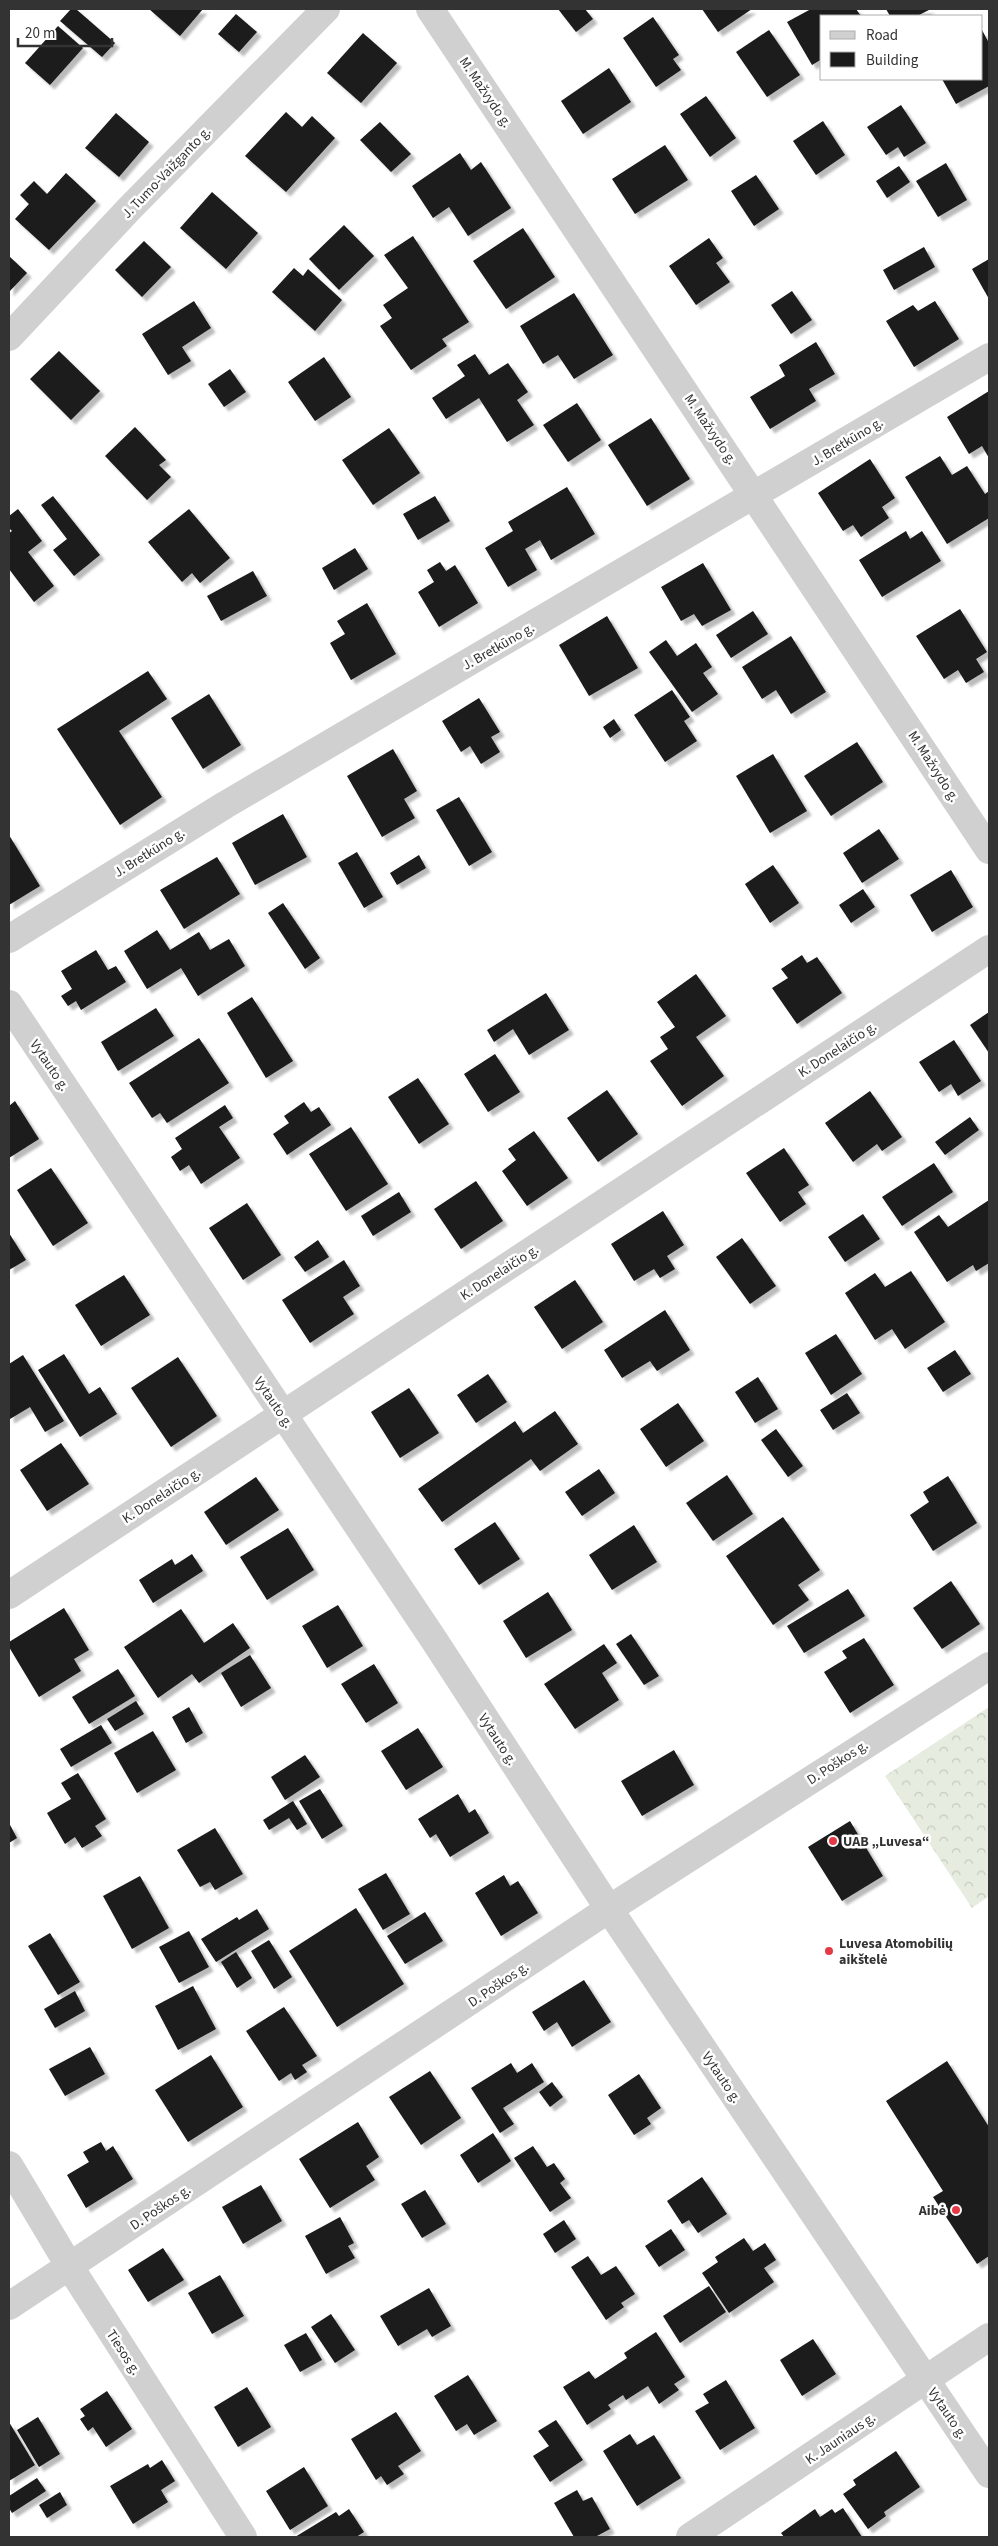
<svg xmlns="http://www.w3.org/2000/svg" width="998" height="2546" font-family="'Source Sans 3',sans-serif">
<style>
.forest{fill:url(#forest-crowns)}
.building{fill:#1a1a1a;filter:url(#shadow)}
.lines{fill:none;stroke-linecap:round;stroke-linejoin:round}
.minor{stroke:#d0d0d0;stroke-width:28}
.poi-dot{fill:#e63946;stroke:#fff;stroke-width:2}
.labels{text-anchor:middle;stroke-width:5;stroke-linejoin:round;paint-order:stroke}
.street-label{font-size:14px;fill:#333;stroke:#fff}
.poi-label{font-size:14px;font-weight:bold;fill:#333;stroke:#fff;text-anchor:start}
</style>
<defs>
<pattern id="forest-crowns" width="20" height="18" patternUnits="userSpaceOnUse" patternTransform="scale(1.25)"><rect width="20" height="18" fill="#e6ecdf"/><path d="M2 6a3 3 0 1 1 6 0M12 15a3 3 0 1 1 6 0" fill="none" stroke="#c6cbc0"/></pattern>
<filter id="shadow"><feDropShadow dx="4.5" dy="4.5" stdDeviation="1" flood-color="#0004"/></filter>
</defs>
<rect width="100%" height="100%" fill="#fff"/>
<path class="forest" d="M989,1707V1896L972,1908L885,1776Z"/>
<g class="building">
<path d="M71,9H76L115,43L102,57L60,21Z"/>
<path d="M149,9H203L180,36Z"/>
<path d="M558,9H585L593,19L576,32Z"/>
<path d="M702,9H752L718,32Z"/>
<path d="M811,9H856L861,16H822V59L812,65L787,22Z"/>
<path d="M886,9H931L917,16H890Z"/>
<path d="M236,14L257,32L239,52L218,34Z"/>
<path d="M653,17L679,55L673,59L681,70L656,87L623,38Z"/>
<path d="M58,26L83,48L50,85L25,63Z"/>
<path d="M769,30L800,75L767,97L736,52Z"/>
<path d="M982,30L989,43V86L956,104L942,79H982Z"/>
<path d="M363,33L397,63L361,103L327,73Z"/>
<path d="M609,68L631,102L583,134L561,101Z"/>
<path d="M706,96L736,138L710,157L680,114Z"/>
<path d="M901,105L926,143L904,157L898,147L886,155L867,127Z"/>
<path d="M286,112L302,127L312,116L335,138L286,192L245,156Z"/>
<path d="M116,113L149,142L119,177L85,148Z"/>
<path d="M823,121L845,155L816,175L793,141Z"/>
<path d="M380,122L411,154L391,172L360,140Z"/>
<path d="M665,145L688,180L635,214L612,179Z"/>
<path d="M460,153L471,170L481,162L511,208L468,236L449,207L433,218L412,186Z"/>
<path d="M946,163L967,200L938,217L916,181Z"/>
<path d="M899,166L910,182L887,198L876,181Z"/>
<path d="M66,173L96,201L49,250L15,219L29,204L20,195L34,181L47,194Z"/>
<path d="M756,175L779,209L754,226L731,191Z"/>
<path d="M212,192L258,233L226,269L180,228Z"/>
<path d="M344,225L374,256L339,290L309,259Z"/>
<path d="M523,228L555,277L506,309L473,261Z"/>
<path d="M413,236L469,322L442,339L447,346L411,370L380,326L392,318L383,305L408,288L384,255Z"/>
<path d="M709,238L723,258L716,263L730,282L696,305L669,266Z"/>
<path d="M144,241L171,267L142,297L115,270Z"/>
<path d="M924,247L935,267L894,290L883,270Z"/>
<path d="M9,256L27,273L9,292Z"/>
<path d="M989,259V299L972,269Z"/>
<path d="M294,268L303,276L308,269L342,300L315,331L272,292Z"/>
<path d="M792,291L812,320L791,334L771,305Z"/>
<path d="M574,293L613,355L574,379L558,355L543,364L520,326Z"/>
<path d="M194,301L211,328L182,347L191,361L168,375L142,334Z"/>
<path d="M935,301L959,339L914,367L886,321L913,305L918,311Z"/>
<path d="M816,342L835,374L809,389L816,401L770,429L750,397L785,376L779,365Z"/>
<path d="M59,351L100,391L71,420L30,379Z"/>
<path d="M475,354L489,375L508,363L528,392L517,400L534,425L507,442L479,398L446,419L432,398L465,376L457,365Z"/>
<path d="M324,357L351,397L315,421L288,382Z"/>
<path d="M230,369L246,392L224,407L208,384Z"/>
<path d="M989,391V458L982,446L969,454L947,417Z"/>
<path d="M577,403L601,440L568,462L543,425Z"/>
<path d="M651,418L690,479L647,506L608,445Z"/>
<path d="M135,427L166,460L159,465L171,477L147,500L105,456Z"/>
<path d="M389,428L420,473L373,505L342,460Z"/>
<path d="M940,456L952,475L967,466L985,494L989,491V518L947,544L905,477Z"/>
<path d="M870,459L895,498L882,507L889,518L861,537L853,525L843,531L818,493Z"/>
<path d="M567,487L595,534L551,560L540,540L525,549L537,570L508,587L485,548L513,531L508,522Z"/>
<path d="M53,496L100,555L74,576L53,550L67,539L41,505Z"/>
<path d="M435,496L450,521L418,540L403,514Z"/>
<path d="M18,509L42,541L28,552L54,586L34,602L9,569V533L12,531L9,528V516Z"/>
<path d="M189,509L230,558L200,583L192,573L182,582L148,542Z"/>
<path d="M906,531L910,539L922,531L941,561L882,597L859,560Z"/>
<path d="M355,548L368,569L334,590L322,568Z"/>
<path d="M440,562L446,571L455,565L478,603L439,627L418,592L434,582L427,570Z"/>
<path d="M703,563L731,610L702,626L694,614L681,621L661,587Z"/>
<path d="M253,571L267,596L221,621L207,596Z"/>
<path d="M367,603L396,654L351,680L330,643L345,634L337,621Z"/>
<path d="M960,609L987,652L976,659L984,672L966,683L958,670L944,679L916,636Z"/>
<path d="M753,611L768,634L731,658L716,635Z"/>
<path d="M607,616L638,668L589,696L559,645Z"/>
<path d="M791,636L826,692L791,714L776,690L762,699L742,667Z"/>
<path d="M666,640L677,656L696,643L712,667L703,673L718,694L692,712L649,652Z"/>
<path d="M148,671L167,699L119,731L162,797L120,825L57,729Z"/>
<path d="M672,690L690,717L684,721L697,741L665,762L634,715Z"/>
<path d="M209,694L241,745L203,769L171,718Z"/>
<path d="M479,698L500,732L491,737L500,752L481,764L470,746L461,752L442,721Z"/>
<path d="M614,719L621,730L610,738L603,727Z"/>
<path d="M857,742L883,782L831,816L804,776Z"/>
<path d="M393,749L417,791L404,799L415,818L382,837L347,776Z"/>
<path d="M773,754L807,811L770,833L736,776Z"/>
<path d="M459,797L492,852L469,866L436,810Z"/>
<path d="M283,814L307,857L255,885L232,843Z"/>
<path d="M879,829L899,859L862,883L843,853Z"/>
<path d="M9,835L40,886L9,905Z"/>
<path d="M357,852L383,897L364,908L338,863Z"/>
<path d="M419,855L426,868L397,885L390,873Z"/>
<path d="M217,857L240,894L184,929L160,890Z"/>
<path d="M773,865L799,903L770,923L745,884Z"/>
<path d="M951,870L973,907L932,932L910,895Z"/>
<path d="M863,889L875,907L851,923L839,905Z"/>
<path d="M283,903L320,958L305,969L268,913Z"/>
<path d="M157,930L170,950L199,932L210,950L229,939L245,966L198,996L181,968L147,989L124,951Z"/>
<path d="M96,950L108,970L116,966L126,982L81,1010L76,1001L68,1006L61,996L72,989L61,971Z"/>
<path d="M802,955L807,963L817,957L842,993L797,1024L772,988L788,978L781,969Z"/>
<path d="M696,974L726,1016L696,1037L724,1076L682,1106L650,1061L668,1049L660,1037L675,1027L657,1002Z"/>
<path d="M546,993L569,1030L529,1055L513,1029L494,1042L487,1030Z"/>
<path d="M252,997L293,1061L266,1078L227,1013Z"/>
<path d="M156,1008L174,1036L118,1071L101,1042Z"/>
<path d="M989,1012V1053L970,1025Z"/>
<path d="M199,1038L229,1083L167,1123L160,1113L152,1118L129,1083Z"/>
<path d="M954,1040L981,1081L958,1096L951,1084L939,1092L919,1062Z"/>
<path d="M495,1054L520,1092L488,1112L464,1074Z"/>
<path d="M418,1078L449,1124L419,1144L388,1097Z"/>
<path d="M607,1090L638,1134L598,1162L567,1118Z"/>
<path d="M870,1091L902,1137L882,1151L877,1144L853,1162L825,1123Z"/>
<path d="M15,1101L39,1139L9,1158V1106Z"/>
<path d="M304,1102L311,1112L319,1107L331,1125L287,1155L273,1134L289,1123L284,1116Z"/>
<path d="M225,1105L233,1118L219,1127L240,1158L201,1184L189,1165L180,1171L171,1157L182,1149L175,1138Z"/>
<path d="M970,1117L979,1130L945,1155L935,1142Z"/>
<path d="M351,1127L388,1184L346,1211L309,1154Z"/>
<path d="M534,1131L568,1178L527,1206L502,1171L516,1160L508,1149Z"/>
<path d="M784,1148L809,1185L798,1192L806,1204L780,1222L746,1173Z"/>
<path d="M934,1163L953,1192L902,1226L882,1197Z"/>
<path d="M51,1168L88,1223L53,1246L17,1190Z"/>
<path d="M476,1181L503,1221L461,1249L434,1209Z"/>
<path d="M399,1192L411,1212L373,1236L361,1216Z"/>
<path d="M989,1200V1263L976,1271L973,1265L947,1282L914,1232L939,1215L948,1227Z"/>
<path d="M247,1203L281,1255L243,1280L209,1228Z"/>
<path d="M663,1211L684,1245L667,1256L675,1269L660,1278L654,1269L634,1281L611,1244Z"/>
<path d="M863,1214L880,1239L845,1262L828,1237Z"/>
<path d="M9,1233L26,1260L9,1270Z"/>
<path d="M742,1238L776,1286L750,1304L716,1257Z"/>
<path d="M318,1240L329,1257L305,1272L294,1257Z"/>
<path d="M344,1260L360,1286L343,1297L354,1314L310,1343L282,1300Z"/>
<path d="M911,1271L945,1322L905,1349L892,1329L875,1340L845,1293L875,1273L885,1287Z"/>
<path d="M124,1275L150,1315L101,1346L75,1305Z"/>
<path d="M575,1280L603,1322L562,1349L534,1307Z"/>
<path d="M665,1310L690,1350L657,1371L650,1361L622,1378L604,1350Z"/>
<path d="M836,1334L862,1374L831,1395L805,1353Z"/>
<path d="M955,1350L971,1374L943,1392L927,1368Z"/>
<path d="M64,1354L89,1394L100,1387L117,1414L80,1437L38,1370Z"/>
<path d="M23,1355L64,1421L45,1432L30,1407L10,1419L9,1416V1364Z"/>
<path d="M178,1357L217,1416L171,1447L131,1388Z"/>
<path d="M488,1374L507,1402L476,1423L457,1395Z"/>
<path d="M758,1377L778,1409L755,1423L735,1392Z"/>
<path d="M409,1388L439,1433L400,1458L371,1412Z"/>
<path d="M847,1393L860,1413L833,1430L820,1410Z"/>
<path d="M678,1403L704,1441L666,1467L640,1429Z"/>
<path d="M555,1411L578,1444L540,1471L531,1459L442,1522L418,1489L515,1421L523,1433Z"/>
<path d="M776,1429L803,1466L788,1477L761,1440Z"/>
<path d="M61,1443L89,1484L47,1511L20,1470Z"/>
<path d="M599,1469L615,1493L582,1516L565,1492Z"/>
<path d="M727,1475L753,1514L713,1541L686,1503Z"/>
<path d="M948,1476L977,1523L933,1551L910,1515L929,1502L923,1492Z"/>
<path d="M256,1477L279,1510L226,1545L204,1512Z"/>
<path d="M783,1517L820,1570L798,1585L809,1600L773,1625L726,1556Z"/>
<path d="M495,1522L520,1559L479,1585L454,1549Z"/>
<path d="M634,1525L657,1562L612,1590L589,1555Z"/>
<path d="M288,1528L314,1570L267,1600L240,1557Z"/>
<path d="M192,1554L203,1571L153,1603L139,1580L172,1559L175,1565Z"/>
<path d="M951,1581L980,1624L942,1649L913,1608Z"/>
<path d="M848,1589L865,1616L804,1653L787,1626Z"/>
<path d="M548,1592L572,1630L526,1658L503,1621Z"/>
<path d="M338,1605L363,1646L327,1668L302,1626Z"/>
<path d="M64,1608L89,1650L74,1659L81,1671L39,1697L9,1647V1642Z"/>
<path d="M181,1609L204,1643L233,1623L250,1648L199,1683L192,1674L158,1698L124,1647Z"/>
<path d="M631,1634L659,1676L644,1685L616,1644Z"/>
<path d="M864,1638L894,1685L850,1713L824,1672L847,1658L842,1651Z"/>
<path d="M604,1644L617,1663L602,1673L619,1700L575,1729L544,1684Z"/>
<path d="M250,1655L271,1688L241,1707L221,1673Z"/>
<path d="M374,1664L398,1703L366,1723L341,1684Z"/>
<path d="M118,1669L135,1696L89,1724L72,1697Z"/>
<path d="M136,1701L144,1714L115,1731L107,1719Z"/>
<path d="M189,1707L203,1733L186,1743L172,1717Z"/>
<path d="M101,1725L112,1743L71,1767L60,1749Z"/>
<path d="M418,1728L443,1767L406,1790L381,1751Z"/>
<path d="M153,1731L176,1770L137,1793L114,1753Z"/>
<path d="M674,1750L694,1785L642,1816L621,1781Z"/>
<path d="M305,1755L320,1777L285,1800L271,1777Z"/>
<path d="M78,1773L106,1819L95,1826L102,1836L82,1848L75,1837L65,1844L47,1813L71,1799L61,1783Z"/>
<path d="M320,1789L343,1826L322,1839L299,1801Z"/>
<path d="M458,1794L469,1813L475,1809L489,1833L450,1857L436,1834L430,1838L418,1819Z"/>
<path d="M293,1801L307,1824L297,1830L289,1818L269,1830L263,1820Z"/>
<path d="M850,1821L883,1876L842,1901L808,1847Z"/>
<path d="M9,1823L17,1838L9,1843Z"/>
<path d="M215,1828L243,1874L215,1890L210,1882L200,1887L177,1850Z"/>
<path d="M386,1873L410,1914L383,1930L358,1889Z"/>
<path d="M504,1875L510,1886L518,1881L538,1913L501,1936L475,1893Z"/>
<path d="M140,1876L169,1928L132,1949L103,1896Z"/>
<path d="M356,1908L404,1984L337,2027L289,1951Z"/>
<path d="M257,1909L269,1929L216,1962L201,1939L237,1917L239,1920Z"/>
<path d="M425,1912L443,1941L405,1964L387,1936Z"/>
<path d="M189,1931L209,1967L179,1983L159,1947Z"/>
<path d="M50,1933L80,1982L58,1995L28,1946Z"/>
<path d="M269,1940L292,1977L274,1989L251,1951Z"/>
<path d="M236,1952L252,1978L237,1988L221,1962Z"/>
<path d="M584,1980L611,2022L572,2047L557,2022L544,2031L532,2012Z"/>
<path d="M193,1986L216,2029L178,2050L155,2006Z"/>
<path d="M75,1991L85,2011L55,2028L44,2009Z"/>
<path d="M284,2007L317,2056L302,2065L307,2072L295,2080L291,2073L279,2081L246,2031Z"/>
<path d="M90,2047L105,2074L65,2096L49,2069Z"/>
<path d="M211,2055L243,2107L188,2142L155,2090Z"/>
<path d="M947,2061L989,2127V2256L977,2264L933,2197L943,2191L886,2101Z"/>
<path d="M511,2063L517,2073L532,2063L544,2082L503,2108L514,2124L500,2133L471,2088Z"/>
<path d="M430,2071L461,2118L421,2145L389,2097Z"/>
<path d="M639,2074L661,2108L647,2118L651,2124L634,2135L608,2095Z"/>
<path d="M552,2082L563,2097L550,2107L539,2092Z"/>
<path d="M358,2122L379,2157L366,2166L375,2180L330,2208L299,2159Z"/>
<path d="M493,2133L511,2161L478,2183L460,2155Z"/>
<path d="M101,2142L106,2151L113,2146L133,2179L86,2208L67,2175L89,2162L83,2152Z"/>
<path d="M533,2146L547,2167L554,2163L565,2179L560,2183L571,2198L550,2212L514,2158Z"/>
<path d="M702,2177L727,2214L698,2233L689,2220L682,2224L667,2201Z"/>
<path d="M261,2185L282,2221L243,2244L222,2207Z"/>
<path d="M425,2190L446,2224L422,2238L401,2204Z"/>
<path d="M340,2217L354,2243L348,2246L355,2258L326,2274L305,2236Z"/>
<path d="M564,2220L576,2239L555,2253L543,2234Z"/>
<path d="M671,2229L685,2250L659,2267L645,2246Z"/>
<path d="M744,2238L753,2251L765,2243L776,2260L764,2268L774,2282L729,2313L702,2273L718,2262L715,2257Z"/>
<path d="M163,2248L184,2280L148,2302L128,2270Z"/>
<path d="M588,2256L601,2275L616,2266L635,2294L621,2303L624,2307L606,2320L571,2267Z"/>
<path d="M220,2275L244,2316L212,2334L188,2293Z"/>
<path d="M709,2286L726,2312L680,2343L663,2316Z"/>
<path d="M429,2288L451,2326L432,2337L427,2329L398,2346L380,2316Z"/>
<path d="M331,2314L355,2350L335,2363L311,2327Z"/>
<path d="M656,2332L685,2377L674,2384L679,2390L659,2404L648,2386L626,2400L623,2395L608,2405L611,2409L587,2425L563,2387L589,2371L595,2379L627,2358L624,2353Z"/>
<path d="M306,2333L322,2360L300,2372L284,2345Z"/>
<path d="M813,2339L836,2374L802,2396L780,2360Z"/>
<path d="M468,2375L497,2421L474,2435L467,2424L456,2431L434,2396Z"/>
<path d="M726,2380L755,2428L720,2450L695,2411L709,2403L703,2394Z"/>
<path d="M247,2387L271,2427L238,2447L214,2407Z"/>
<path d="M107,2391L132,2429L106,2447L93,2427L88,2431L80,2419L85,2416L80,2409Z"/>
<path d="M396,2412L421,2451L398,2466L404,2474L387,2485L381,2476L376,2480L351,2439Z"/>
<path d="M38,2417L60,2454L39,2467L17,2430Z"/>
<path d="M556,2420L583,2460L550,2482L533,2456L549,2446L538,2431Z"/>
<path d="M9,2422L35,2465L9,2481Z"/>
<path d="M630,2434L637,2445L654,2435L681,2478L637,2506L603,2451Z"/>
<path d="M896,2451L920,2487L884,2512L886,2516L868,2529L843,2494L856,2485L853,2480Z"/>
<path d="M162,2460L175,2481L161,2490L168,2502L133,2524L110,2486L148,2464L150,2468Z"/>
<path d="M304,2467L328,2506L290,2530L266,2491Z"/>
<path d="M37,2478L46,2491L12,2513L9,2508V2496Z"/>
<path d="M577,2490L583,2501L592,2497L610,2529L595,2537H574L554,2503Z"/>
<path d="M60,2492L67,2505L47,2518L39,2505Z"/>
<path d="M843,2508L862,2537H784L781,2533L815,2509L820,2517L832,2509L835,2513Z"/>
<path d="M349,2509L364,2532L356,2537H295L336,2512L339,2516Z"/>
</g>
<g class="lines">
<g class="minor">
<path d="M430,9L989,850"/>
<path d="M9,337L130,208L326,9"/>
<path d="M9,939L225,805L989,357"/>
<path d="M9,1004L434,1640L609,1909L989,2474"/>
<path d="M9,1595L989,949"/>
<path d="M9,2165L70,2267L243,2537"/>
<path d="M9,2306L609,1909L989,1666"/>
<path d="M690,2537L989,2337"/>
</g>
</g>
<g class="poi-dot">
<circle cx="833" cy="1841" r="5"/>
<circle cx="829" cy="1951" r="5"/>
<circle cx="956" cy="2210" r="5"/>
</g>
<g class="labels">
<g class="street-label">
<text transform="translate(486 92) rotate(56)" y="5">M. Mažvydo g.</text>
<text transform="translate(166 172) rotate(-46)" y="5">J. Tumo-Vaižganto g.</text>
<text transform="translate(711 429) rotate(56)" y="5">M. Mažvydo g.</text>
<text transform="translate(847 441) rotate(-31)" y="5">J. Bretkūno g.</text>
<text transform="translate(498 646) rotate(-30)" y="5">J. Bretkūno g.</text>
<text transform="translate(934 766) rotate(57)" y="5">M. Mažvydo g.</text>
<text transform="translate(149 852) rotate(-32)" y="5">J. Bretkūno g.</text>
<text transform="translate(837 1049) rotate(-33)" y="5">K. Donelaičio g.</text>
<text transform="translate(50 1065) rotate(56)" y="5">Vytauto g.</text>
<text transform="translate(499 1272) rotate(-33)" y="5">K. Donelaičio g.</text>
<text transform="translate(274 1402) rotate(56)" y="5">Vytauto g.</text>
<text transform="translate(161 1495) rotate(-33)" y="5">K. Donelaičio g.</text>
<text transform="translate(498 1739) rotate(57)" y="5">Vytauto g.</text>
<text transform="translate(837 1762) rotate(-33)" y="5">D. Poškos g.</text>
<text transform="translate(498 1984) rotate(-34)" y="5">D. Poškos g.</text>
<text transform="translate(722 2077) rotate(56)" y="5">Vytauto g.</text>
<text transform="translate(160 2207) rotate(-34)" y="5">D. Poškos g.</text>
<text transform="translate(124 2352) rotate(57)" y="5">Tiesos g.</text>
<text transform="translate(948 2413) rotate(56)" y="5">Vytauto g.</text>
<text transform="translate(840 2438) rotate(-34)" y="5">K. Jauniaus g.</text>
</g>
<g class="poi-label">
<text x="843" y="1846">UAB „Luvesa“</text>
<text x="839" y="1948">Luvesa Atomobilių<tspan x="839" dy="16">aikštelė</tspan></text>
<text x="946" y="2215" text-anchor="end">Aibė</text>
</g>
</g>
<rect width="998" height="2546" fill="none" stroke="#333333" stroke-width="20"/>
<rect x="820" y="15" width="162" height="65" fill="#ffffff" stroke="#adadad"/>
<rect x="830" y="31" width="25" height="8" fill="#d0d0d0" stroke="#adadad"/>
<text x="866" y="40" font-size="15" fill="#333333">Road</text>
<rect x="830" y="52" width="25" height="15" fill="#1a1a1a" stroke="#adadad"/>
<text x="866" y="65" font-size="15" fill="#333333">Building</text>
<path d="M18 38v8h94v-8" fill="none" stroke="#333333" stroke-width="2.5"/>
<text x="25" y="38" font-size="15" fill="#333333" stroke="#ffffff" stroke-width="4" paint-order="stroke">20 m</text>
</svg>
